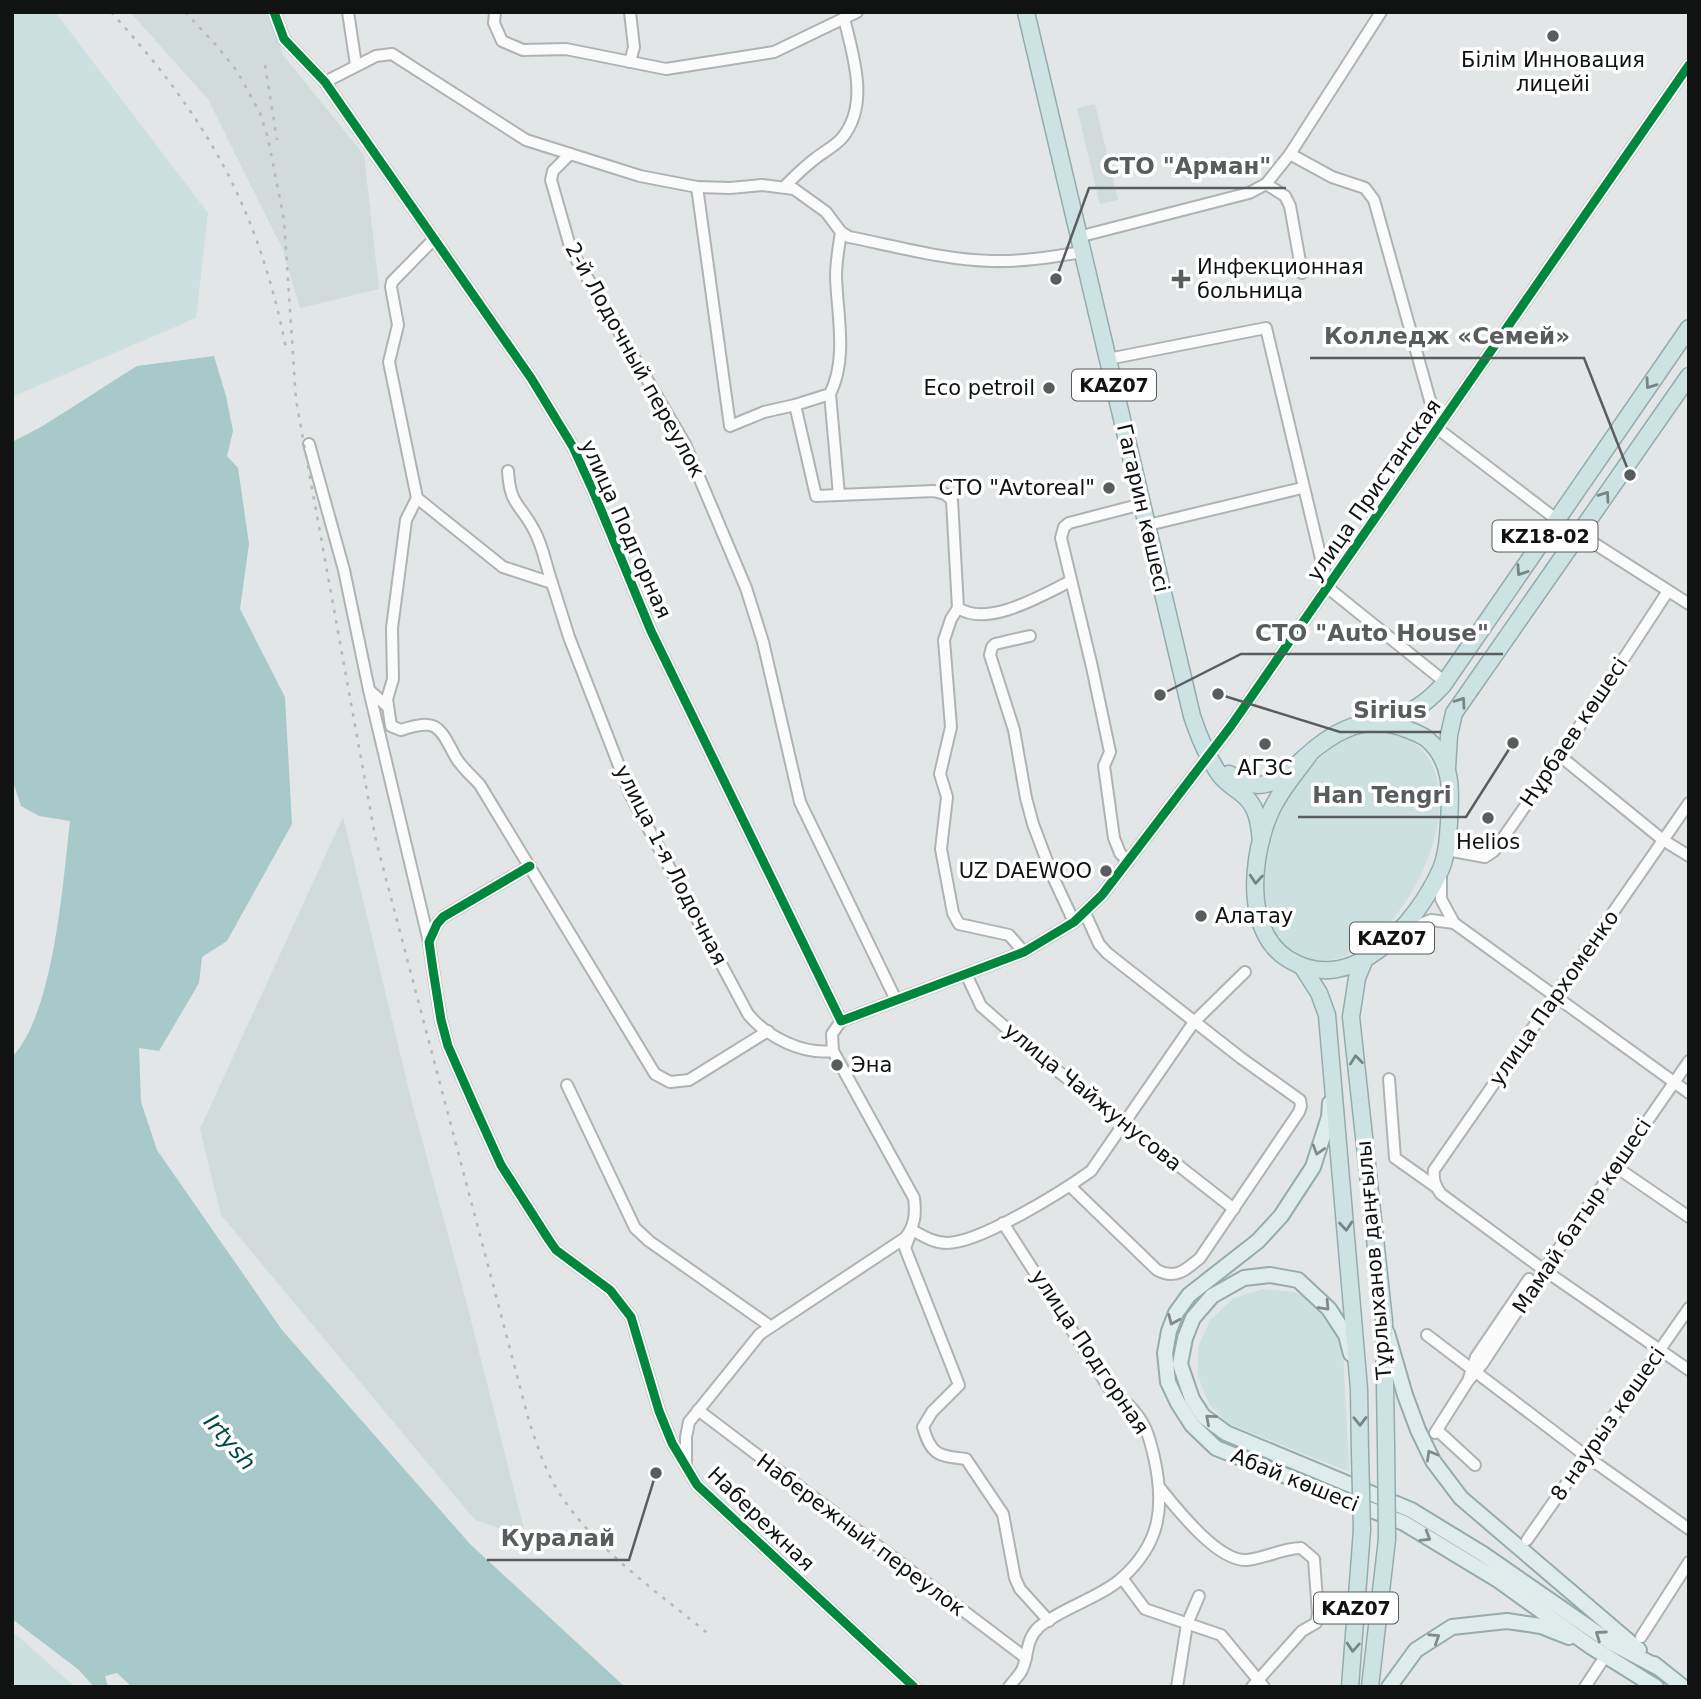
<svg xmlns="http://www.w3.org/2000/svg" width="1701" height="1699" font-family="'DejaVu Sans',sans-serif">
<style>
.built{fill:#d0dbda}
.green{fill:#cde0e0}
.water{fill:#a7c9c9}
.lines{fill:none;stroke-linecap:round;stroke-linejoin:round}
.minor-casing{stroke:#b0b3b3;stroke-width:14}
.major-casing{stroke:#94acac;stroke-width:18}
.highway-casing{stroke:#94acac;stroke-width:19}
.minor{stroke:#fbfbfb;stroke-width:10}
.major{stroke:#dfecec;stroke-width:14}
.highway{stroke:#cde3e3;stroke-width:16}
.rail{stroke:#b7b8b8;stroke-width:2.5;stroke-dasharray:3.5 7;stroke-linecap:butt}
.highway-bridge-casing{stroke:#94acac;stroke-width:19;stroke-linecap:butt}
.highway-bridge{stroke:#cde3e3;stroke-width:16}
.cycleway-casing{stroke:#fff;stroke-width:13}
.cycleway{stroke:#00873e;stroke-width:9}
.oneway{stroke:#788585}
.oneway2{stroke:#828a8a}
.poi-dot{fill:#5a5d5d;stroke:#fff;stroke-width:2.5}
.labels{text-anchor:middle;stroke-width:7;stroke-linejoin:round;paint-order:stroke}
.shield{fill:#fff;stroke:#585a5a;stroke-width:2}
.shield-label{font-size:19px;font-weight:bold;fill:#111313}
.poi-label{font-size:21px;fill:#111313;stroke:#fff}
.street-label{font-size:21px;fill:#111313;stroke:#fff}
.water-label{font-size:23px;font-style:italic;fill:#00494a;stroke:#fff}
.leader{fill:none;stroke:#5a5d5d;stroke-width:2.5}
.callout-dot{fill:#5a5d5d;stroke:#fff;stroke-width:2.5}
.callout-label{font-size:23px;text-anchor:middle;font-weight:bold;fill:#5a5d5d;stroke:#fff;stroke-width:7;stroke-linejoin:round;paint-order:stroke}
</style>
<rect width="100%" height="100%" fill="#e2e6e6"/>
<g class="built">
<path d="M130,12H271L283,55L364,155L379,289L300,308L283,250L208,99Z"/>
<path d="M1095,104L1118,200L1100,204L1077,108Z"/>
<path d="M343,817L412,1103L465,1297L526,1537L475,1520L221,1215L200,1129Z"/>
</g>
<g class="green">
<path d="M12,12H55L208,213L196,318L12,397Z"/>
<path d="M1369,730C1499,733 1425,929 1343,957C1330,961 1314,963 1302,956C1296,953 1288,950 1283,946C1249,916 1264,846 1282,811C1293,788 1311,764 1331,748C1343,739 1355,734 1369,730Z"/>
<path d="M1263,1289L1295,1292L1314,1302L1334,1322L1343,1348L1349,1472L1227,1423L1209,1404L1198,1377V1347L1210,1320L1234,1298Z"/>
<path d="M12,1631L75,1687H12Z"/>
</g>
<path class="water" d="M214,356L226,396L233,431L227,456L238,468L249,544L240,609L285,697L292,824L227,941L202,957L199,983L159,1051L139,1048L141,1102L157,1150L282,1330L470,1544L625,1687H132L117,1673L105,1676L108,1687H94L79,1670L12,1619V1057C54,1014 63,881 70,821L39,816L21,806L12,779V442L41,427L137,366Z"/>
<g class="lines">
<g class="minor-casing">
<g id="minor">
<path d="M274,12L284,39L325,82L531,378L573,447L594,493L651,631L841,1021"/>
<path d="M348,12L356,65"/>
<path d="M495,12L494,23L502,41L523,50L566,49L666,69L774,52L857,12"/>
<path d="M630,12L634,47L630,62"/>
<path d="M325,82L376,56L392,54L526,140L640,176L697,187L730,188L762,185L794,189L826,212L841,232L849,237C895,246 944,260 991,261C1022,262 1052,257 1082,252"/>
<path d="M570,154L553,171L551,180L571,250L685,444L746,588L763,642L800,802L896,1000"/>
<path d="M1290,154L1332,177L1365,188L1374,200L1438,429L1556,519L1689,604"/>
<path d="M1266,184L1285,196L1290,206L1302,273"/>
<path d="M697,187L730,426L764,412L795,405L816,496L839,495"/>
<path d="M784,187C794,177 805,166 816,158C825,151 835,146 842,138C870,104 853,56 844,18"/>
<path d="M1078,237L1249,193L1266,184L1290,154L1381,12"/>
<path d="M434,239L392,282L391,287L398,325L389,362L417,498L406,520L392,628L393,679L387,699L391,726L401,730C437,718 439,726 455,756C461,767 472,776 480,785L655,1074L670,1082L689,1080L768,1031"/>
<path d="M1108,359L1266,328L1328,588L1445,682"/>
<path d="M830,394L839,495L934,491L945,494L952,500L958,608L951,619L944,640L951,727L940,774L947,797L941,849L953,913L959,924L1009,935L1024,952"/>
<path d="M795,405L830,394C848,358 837,314 836,276C836,261 839,246 841,232"/>
<path d="M309,444L344,570L369,690"/>
<path d="M508,471C510,506 520,503 534,530C543,546 546,566 552,583"/>
<path d="M417,498L503,567L552,583L569,637L630,794L748,1014C767,1037 803,1055 833,1051"/>
<path d="M1148,525L1302,488"/>
<path d="M958,608C988,628 1042,595 1071,581"/>
<path d="M1030,636L995,644L992,647L990,655L1014,730L1026,798L1033,824L1053,877L1074,922"/>
<path d="M388,707L369,690L429,942"/>
<path d="M1560,756L1663,840L1689,856"/>
<path d="M1689,803L1434,1170C1433,1180 1435,1186 1441,1194L1544,1270L1689,1370"/>
<path d="M1447,850L1485,857L1494,851L1560,756L1668,591"/>
<path d="M1128,862L1120,853L1114,838L1104,766L1110,752L1092,667L1061,538L1064,527L1069,523L1142,504"/>
<path d="M530,866L443,917L437,924L429,942L433,970L441,1020L448,1046L473,1103L501,1165L549,1240L556,1250L610,1290L631,1317L659,1411L672,1443L697,1485L914,1687"/>
<path d="M1441,872V899L1454,923L1689,1093"/>
<path d="M1403,931L1431,920L1454,923"/>
<path d="M966,974L981,1006L1036,1054L1234,1209"/>
<path d="M841,1021L1024,952L1074,922L1102,895L1231,726L1689,65"/>
<path d="M1389,1079L1395,1158L1436,1187"/>
<path d="M567,1085L635,1228L649,1241L770,1326"/>
<path d="M1616,1167L1689,1217"/>
<path d="M1070,1186L1157,1270C1175,1280 1186,1270 1200,1258L1299,1112L1301,1106L1300,1100L1241,1058L1107,953L1099,944L1085,913"/>
<path d="M1003,1223L1109,1388C1121,1398 1134,1408 1142,1422C1149,1433 1151,1445 1154,1457C1165,1506 1161,1543 1122,1578C1098,1599 1061,1608 1039,1627C1025,1640 1029,1655 1022,1670C1019,1676 1013,1681 1009,1687"/>
<path d="M1427,1335L1586,1456L1689,1529"/>
<path d="M1469,1378L1476,1357L1529,1279"/>
<path d="M698,1410L1026,1658"/>
<path d="M1437,1430L1475,1465"/>
<path d="M1435,1433L1468,1381L1483,1363L1544,1270L1689,1061"/>
<path d="M686,1466V1437L689,1422L760,1334L905,1238C915,1226 916,1214 914,1198L833,1051L832,1034L841,1021"/>
<path d="M1160,1488C1177,1509 1218,1562 1247,1560C1266,1558 1283,1548 1301,1548L1314,1559L1318,1614L1316,1623L1302,1631L1252,1687"/>
<path d="M1527,1540L1689,1308"/>
<path d="M1122,1578L1145,1609L1221,1635L1264,1687"/>
<path d="M1049,1621L1020,1589L1015,1578L1003,1514L966,1459C938,1456 931,1455 923,1427L932,1412L959,1385L905,1248L912,1230C923,1236 934,1243 947,1243C980,1243 1063,1191 1091,1171L1194,1022L1245,972"/>
<path d="M1641,1637L1689,1562"/>
<path d="M1177,1687L1187,1624L1199,1596"/>
<path d="M1585,1687L1606,1655"/>
</g>
</g>
<g class="major-casing">
<g id="major">
<path d="M1330,1103L1329,1117L1313,1167L1281,1216L1258,1241L1189,1295L1176,1313L1169,1331L1165,1353L1168,1382L1178,1403L1192,1425L1216,1448L1404,1523L1498,1580L1590,1646L1656,1687"/>
<path d="M1387,1333L1405,1395L1418,1430L1433,1461L1461,1498L1639,1650"/>
<path d="M1351,1354L1346,1335L1329,1309L1298,1280L1270,1275L1244,1278L1212,1296L1193,1318L1185,1338L1180,1364L1192,1399L1203,1416L1226,1433L1411,1510L1483,1554L1610,1642L1659,1668"/>
<path d="M1654,1664L1683,1687"/>
<path d="M1389,1687L1416,1650L1452,1627L1507,1621L1541,1626L1569,1637"/>
</g>
</g>
<g class="highway-casing">
<g id="highway">
<path d="M1026,12L1192,716C1199,737 1207,757 1220,775C1225,782 1233,787 1241,793C1257,805 1259,821 1261,841"/>
<path d="M1382,722C1411,712 1422,708 1443,685L1689,328"/>
<path d="M1447,768L1449,735L1454,713L1689,376"/>
<path d="M1229,774C1238,779 1247,785 1258,785C1277,785 1290,771 1303,759C1330,734 1360,715 1398,726C1408,730 1418,732 1427,739C1453,761 1451,792 1449,822C1448,838 1447,854 1441,869C1417,923 1352,999 1288,959C1267,946 1259,925 1256,901C1253,875 1258,843 1268,818C1277,794 1296,773 1311,752"/>
<path d="M1364,961L1357,978L1351,1017L1384,1321L1386,1445"/>
<path d="M1303,968L1319,993L1327,1015L1359,1389L1360,1453"/>
<path d="M1350,1687L1362,1530"/>
<path d="M1370,1687L1387,1539"/>
</g>
</g>
<use href="#minor" class="minor"/>
<use href="#major" class="major"/>
<use href="#highway" class="highway"/>
<g class="rail">
<path d="M111,12C207,118 258,207 286,348"/>
<path d="M185,12L216,45L237,71L260,113L268,138L284,220L296,400L376,841L529,1421C537,1445 545,1470 558,1491C596,1551 658,1592 711,1636"/>
<path d="M265,65L277,140"/>
</g>
<g class="highway-bridge-casing">
<g id="highway-bridge">
<path d="M1386,1445L1387,1539"/>
<path d="M1360,1453L1362,1530"/>
</g>
</g>
<use href="#highway-bridge" class="highway-bridge"/>
<g class="cycleway-casing">
<g id="cycleway">
<path d="M274,12L284,39L325,82L531,378L573,447L594,493L651,631L841,1021L1024,952L1074,922L1102,895L1231,726L1689,65"/>
<path d="M530,866L443,917L437,924L429,942L433,970L441,1020L448,1046L473,1103L501,1165L549,1240L556,1250L610,1290L631,1317L659,1411L672,1443L697,1485L914,1687"/>
</g>
</g>
<use href="#cycleway" class="cycleway"/>
</g>
<defs><path id="oneway-chevron" d="M-2-3.5L2.5 0L-2 3.5" fill="none" stroke-width="1.6" stroke-linecap="round" stroke-linejoin="round" transform="scale(1.75)"/></defs>
<g class="oneway">
<use href="#oneway-chevron" transform="translate(1650 384) rotate(125)"/>
<use href="#oneway-chevron" transform="translate(1605 496) rotate(-55)"/>
<use href="#oneway-chevron" transform="translate(1521 571) rotate(124)"/>
<use href="#oneway-chevron" transform="translate(1461 702) rotate(-55)"/>
<use href="#oneway-chevron" transform="translate(1256 879) rotate(94)"/>
<use href="#oneway-chevron" transform="translate(1356 1060) rotate(-96)"/>
<use href="#oneway-chevron" transform="translate(1346 1226) rotate(85)"/>
<use href="#oneway-chevron" transform="translate(1360 1421) rotate(89)"/>
<use href="#oneway-chevron" transform="translate(1353 1647) rotate(94)"/>
</g>
<g class="oneway2">
<use href="#oneway-chevron" transform="translate(1318 1150) rotate(107)"/>
<use href="#oneway-chevron" transform="translate(1325 1306) rotate(47)"/>
<use href="#oneway-chevron" transform="translate(1173 1320) rotate(113)"/>
<use href="#oneway-chevron" transform="translate(1210 1419) rotate(-139)"/>
<use href="#oneway-chevron" transform="translate(1431 1455) rotate(-120)"/>
<use href="#oneway-chevron" transform="translate(1426 1537) rotate(31)"/>
<use href="#oneway-chevron" transform="translate(1600 1635) rotate(-145)"/>
<use href="#oneway-chevron" transform="translate(1435 1638) rotate(-33)"/>
</g>
<g class="poi-dot">
<circle cx="1553" cy="36" r="7"/>
<path d="M1177.5 268.5h7v7h7v7h-7v7h-7v-7h-7v-7h7z"/>
<circle cx="1049" cy="388" r="7"/>
<circle cx="1109" cy="488" r="7"/>
<circle cx="1265" cy="744" r="7"/>
<circle cx="1488" cy="818" r="7"/>
<circle cx="1106" cy="871" r="7"/>
<circle cx="1201" cy="916" r="7"/>
<circle cx="837" cy="1065" r="7"/>
</g>
<g class="labels">
<g class="shield">
<rect x="1072" y="369.5" width="84" height="31" rx="5"/>
<rect x="1492.5" y="520.5" width="105" height="31" rx="5"/>
<rect x="1350" y="922.5" width="84" height="31" rx="5"/>
<rect x="1314" y="1592.5" width="84" height="31" rx="5"/>
</g>
<g class="shield-label">
<text x="1114" y="392">KAZ07</text>
<text x="1545" y="543">KZ18-02</text>
<text x="1392" y="945">KAZ07</text>
<text x="1356" y="1615">KAZ07</text>
</g>
<g class="poi-label">
<text x="1553" y="67">Білім Инновация<tspan x="1553" dy="24">лицейі</tspan></text>
<text x="1197" y="274" text-anchor="start">Инфекционная<tspan x="1197" dy="24">больница</tspan></text>
<text x="1035" y="395" text-anchor="end">Eco petroil</text>
<text x="1095" y="495" text-anchor="end">СТО "Avtoreal"</text>
<text x="1265" y="775">АГЗС</text>
<text x="1488" y="849">Helios</text>
<text x="1092" y="878" text-anchor="end">UZ DAEWOO</text>
<text x="1215" y="923" text-anchor="start">Алатау</text>
<text x="851" y="1072" text-anchor="start">Эна</text>
</g>
<g class="street-label">
<text transform="translate(635 360) rotate(61)" y="7">2-й Лодочный переулок</text>
<text transform="translate(1374 490) rotate(-55)" y="7">улица Пристанская</text>
<text transform="translate(1143 508) rotate(77)" y="7">Гагарин көшесі</text>
<text transform="translate(626 529) rotate(66)" y="7">улица Подгорная</text>
<text transform="translate(1574 732) rotate(-56)" y="7">Нұрбаев көшесі</text>
<text transform="translate(671 865) rotate(63)" y="7">улица 1-я Лодочная</text>
<text transform="translate(1554 998) rotate(-55)" y="7">улица Пархоменко</text>
<text transform="translate(1093 1097) rotate(39)" y="7">улица Чайжунусова</text>
<text transform="translate(1582 1216) rotate(-56)" y="7">Мамай батыр көшесі</text>
<text transform="translate(1374 1260) rotate(-95)" y="7">Тұрлыханов даңғылы</text>
<text transform="translate(1090 1352) rotate(56)" y="7">улица Подгорная</text>
<text transform="translate(1608 1424) rotate(-55)" y="7">8 наурыз көшесі</text>
<text transform="translate(1295 1480) rotate(22)" y="7">Абай көшесі</text>
<text transform="translate(761 1519) rotate(44)" y="7">Набережная</text>
<text transform="translate(861 1535) rotate(37)" y="7">Набережный переулок</text>
</g>
<g class="water-label">
<text transform="translate(230 1442) rotate(49)" y="8">Irtysh</text>
</g>
</g>
<path class="leader" d="M1056 279L1089 188H1286M1630 475L1584 358H1310M1160 695L1241 654H1503M1218 694L1340 732H1441M1513 743L1466 817H1298M656 1473L629 1560H487"/>
<g class="callout-dot">
<circle cx="1056" cy="279" r="7"/>
<circle cx="1630" cy="475" r="7"/>
<circle cx="1160" cy="695" r="7"/>
<circle cx="1218" cy="694" r="7"/>
<circle cx="1513" cy="743" r="7"/>
<circle cx="656" cy="1473" r="7"/>
</g>
<g class="callout-label">
<text x="1187" y="174">СТО "Арман"</text>
<text x="1447" y="344">Колледж «Семей»</text>
<text x="1372" y="641">СТО "Auto House"</text>
<text x="1390" y="718">Sirius</text>
<text x="1382" y="803">Han Tengri</text>
<text x="558" y="1546">Куралай</text>
</g>
<rect width="1701" height="1699" fill="none" stroke="#111313" stroke-width="28"/>
</svg>
